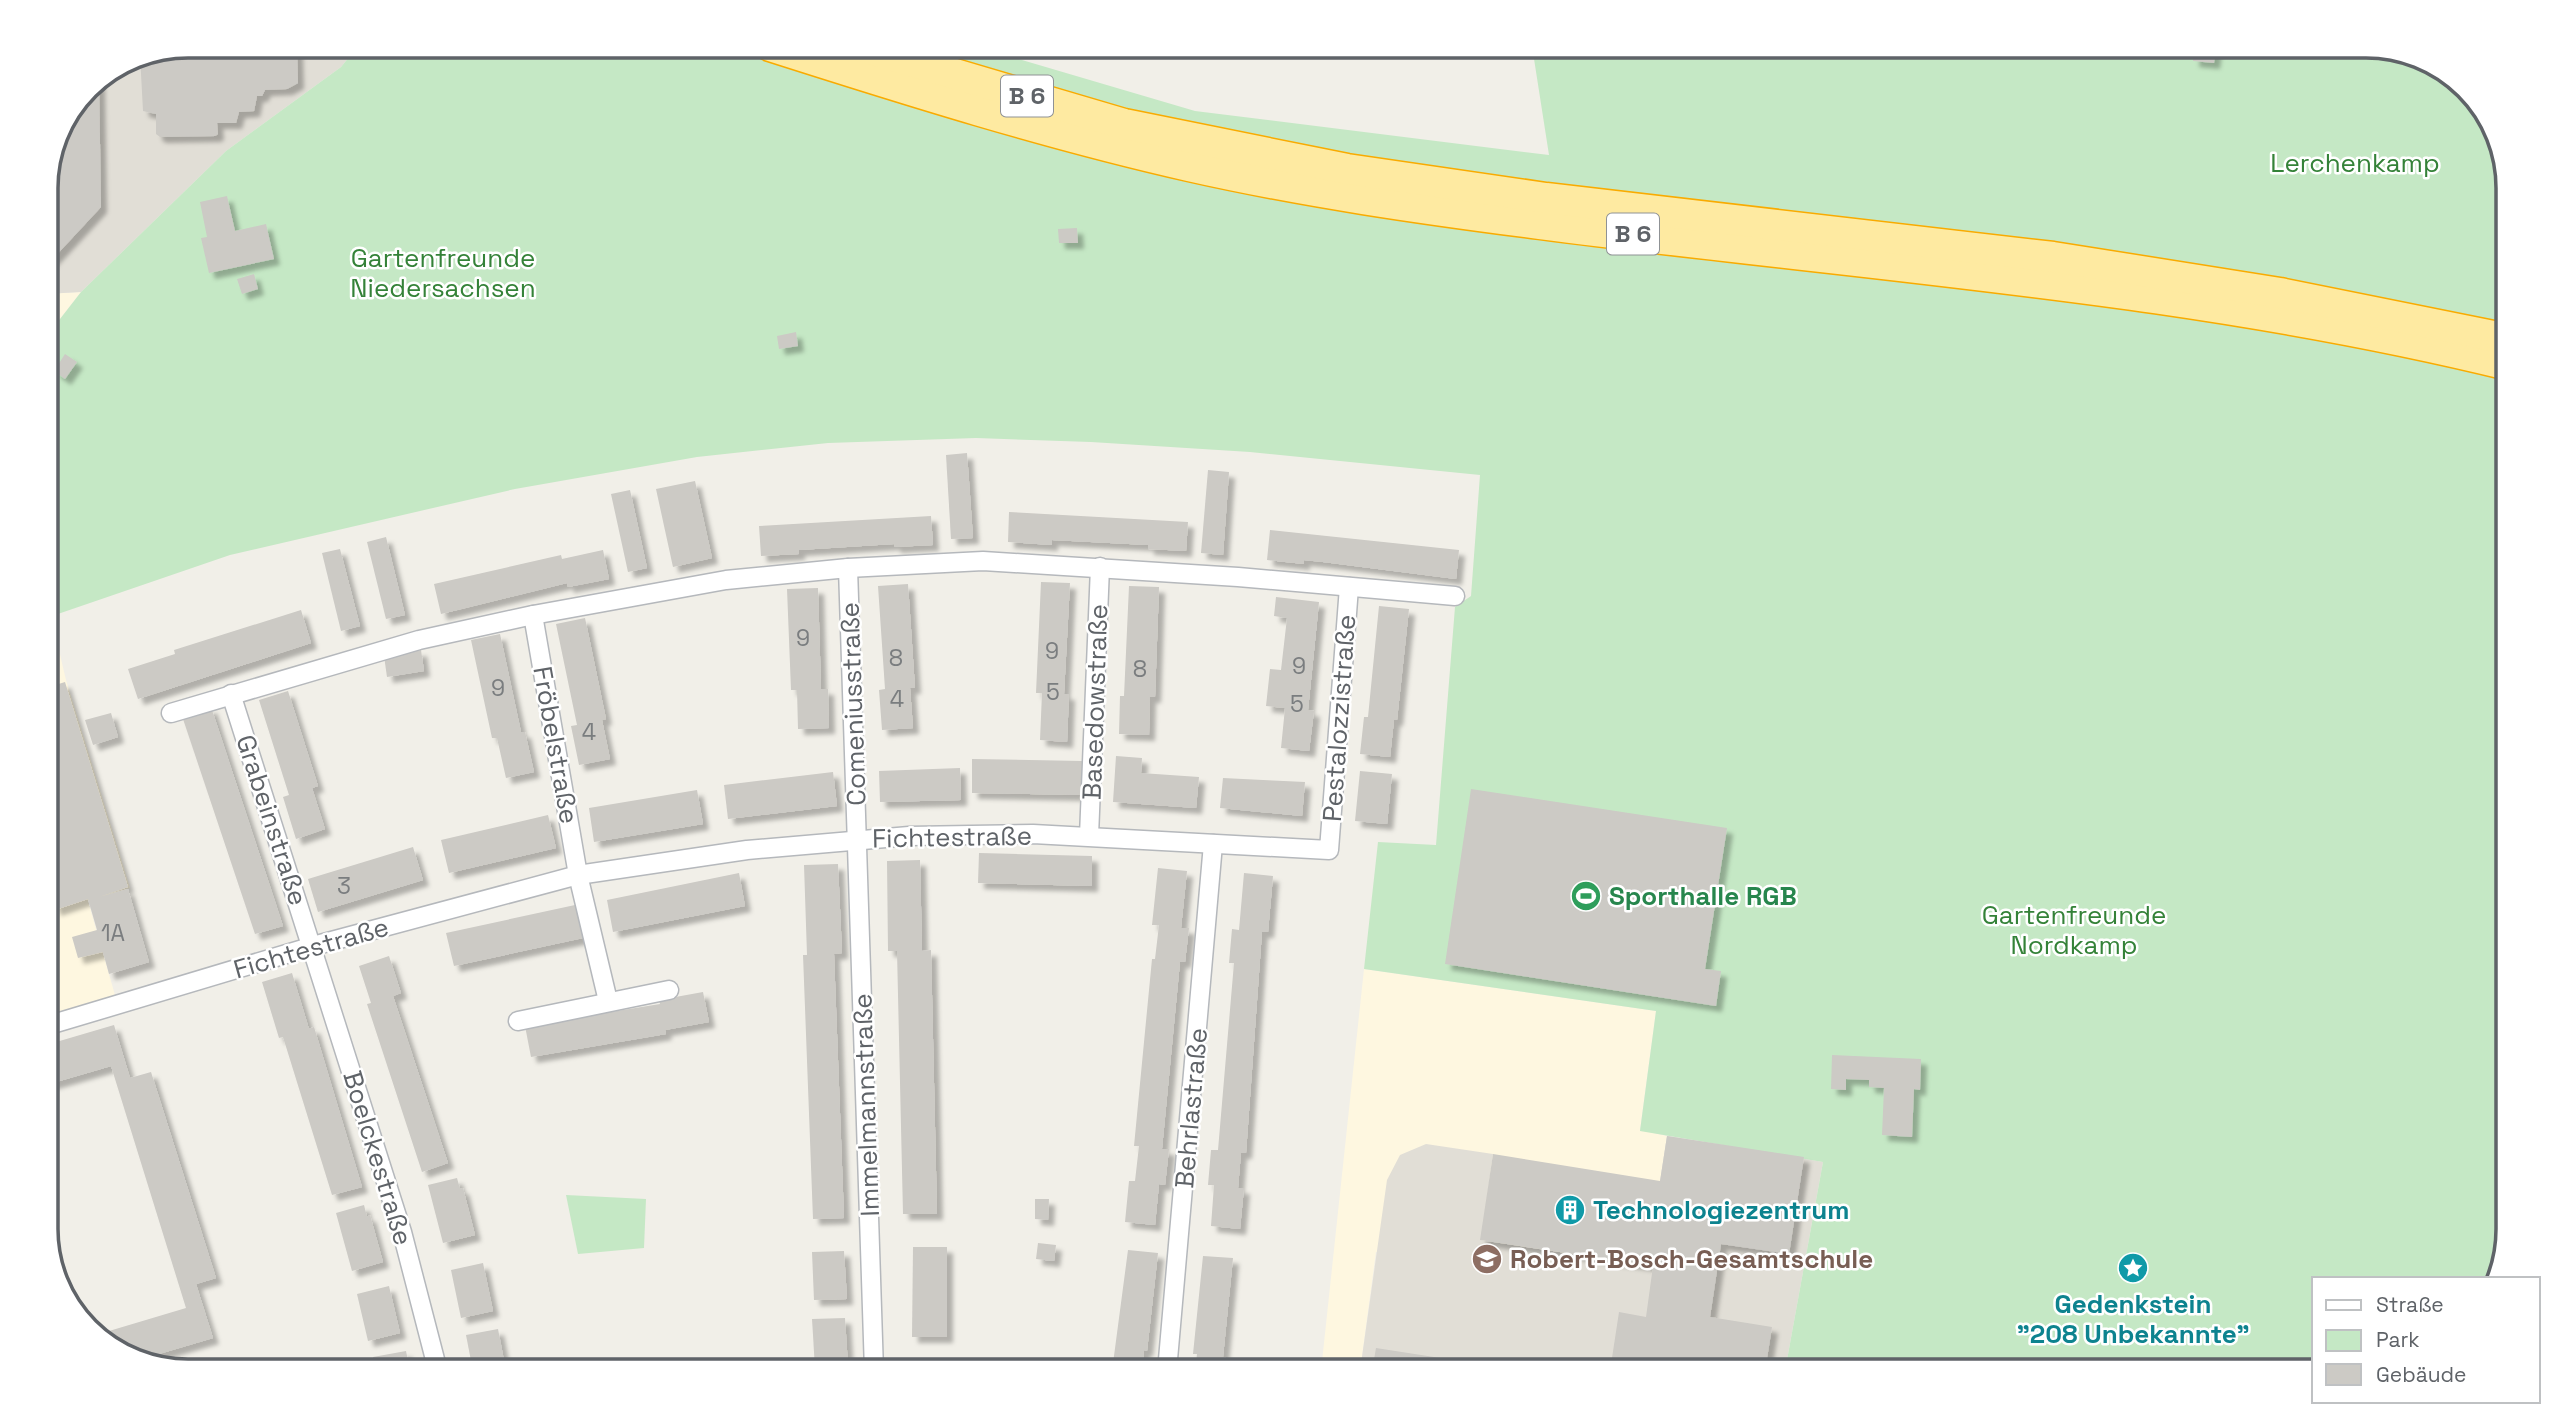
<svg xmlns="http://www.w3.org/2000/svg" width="2554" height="1417" font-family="'Space Grotesk',sans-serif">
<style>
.commercial{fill:#fef7e0}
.education{fill:#e1ded6}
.green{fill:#c5e8c5}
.building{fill:#cccac5;filter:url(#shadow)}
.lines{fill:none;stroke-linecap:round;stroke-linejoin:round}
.minor-casing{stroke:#b5b8bc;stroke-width:21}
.trunk-casing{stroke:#f9ab00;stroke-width:33}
.minor{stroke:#fff;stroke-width:18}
.trunk{stroke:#feeaa1;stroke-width:30}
.labels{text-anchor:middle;stroke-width:5;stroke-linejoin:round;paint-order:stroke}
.number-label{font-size:23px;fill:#7a7d7f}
.shield{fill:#fff;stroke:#8f9295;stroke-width:2}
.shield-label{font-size:24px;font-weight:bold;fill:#5f6368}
.park-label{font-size:26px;fill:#348238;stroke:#fff}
.street-label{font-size:26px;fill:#5f6368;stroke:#fff}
.leisure-label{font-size:26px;font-weight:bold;fill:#27864d;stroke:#fff;text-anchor:start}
.culture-label{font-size:26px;font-weight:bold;fill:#0d838f;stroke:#fff;text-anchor:start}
.education-label{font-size:26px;font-weight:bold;fill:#785e54;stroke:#fff;text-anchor:start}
.rim{fill:none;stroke:#5f6368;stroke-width:3.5}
</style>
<defs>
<filter id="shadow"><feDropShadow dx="6" dy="6" stdDeviation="2" flood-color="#0004"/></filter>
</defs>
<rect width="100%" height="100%" fill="#f1efe8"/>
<g class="commercial">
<path d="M81,292L46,337V294Z"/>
<path d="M46,595L66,680L130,888L88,901L117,1002L46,1021Z"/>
<path d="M1364,969L1656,1011L1640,1130L1667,1136L1647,1266L1480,1240L1376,1252L1360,1371H1321Z"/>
</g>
<g class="education">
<path d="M188,46H358L341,67L226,151L81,292L46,294V179L60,125L87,87L134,56Z"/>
<path d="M1667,1136L1823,1162L1785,1371H1360L1387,1180L1400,1155L1426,1144L1493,1154L1481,1240L1647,1266Z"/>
</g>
<g class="green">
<path d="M358,46H974L1195,111L1549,155L1532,46H2366L2437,64L2485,109L2508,179V1229L2495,1279H2314V1371H1785L1823,1162L1640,1131L1656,1011L1364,969L1378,842L1436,845L1455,607L1471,596L1480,475L1250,452L1091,442L976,438L828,443L697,457L515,489L230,555L52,616L46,595V337L81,292L226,151L341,67Z"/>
<path d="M566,1195L646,1199L644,1248L578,1254Z"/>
</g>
<g class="building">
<path d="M188,46H297L298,83L287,89L265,90L262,96H257L254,111L239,112L236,123H217L218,134L215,136L160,137L156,134V114L143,111L140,55Z"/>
<path d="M2195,46L2216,47L2214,63L2193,61Z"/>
<path d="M99,79L101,207L49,263H46V179L60,125L87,87Z"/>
<path d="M227,196L235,231L266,224L274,259L209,273L201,238L207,237L200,202Z"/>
<path d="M1077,228L1078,243H1059L1058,229Z"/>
<path d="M254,274L258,289L242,294L237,279Z"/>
<path d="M796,332L798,346L779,349L777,336Z"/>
<path d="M65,354L77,362L65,379L54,371Z"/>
<path d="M967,453L973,538L951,539L946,455Z"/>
<path d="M1208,470L1229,472L1223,555L1201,553Z"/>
<path d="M695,481L712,558L673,567L656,489Z"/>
<path d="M630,490L647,568L628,572L611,494Z"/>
<path d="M1009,512L1188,522L1186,551L1148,549V545L1052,540V545L1008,542Z"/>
<path d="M931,516L933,545L895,547L894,544L799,550V554L761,556L759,526Z"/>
<path d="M1270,530L1459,550L1456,579L1323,562L1304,560V564L1267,560Z"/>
<path d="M386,537L405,615L386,619L367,542Z"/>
<path d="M340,549L360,626L341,631L322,553Z"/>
<path d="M603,550L609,579L568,587L567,583L441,614L434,584L561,555L562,559Z"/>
<path d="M1041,582L1070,583L1064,694H1069L1067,742L1040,740L1042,693H1036Z"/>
<path d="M908,584L915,688H910L913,728L882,730L879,690L885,689L878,586Z"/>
<path d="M1129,586L1159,587L1155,697H1150L1149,735L1119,734L1120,696H1124Z"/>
<path d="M818,588L821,689H828L829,728L798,729L797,690H791L787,589Z"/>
<path d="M1276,597L1319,602L1308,710L1314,711L1309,751L1281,748L1285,708L1266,706L1270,669L1281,670L1287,618L1274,616Z"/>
<path d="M1379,606L1409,609L1397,720H1394L1390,757L1360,754L1364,717H1368Z"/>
<path d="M301,610L311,643L138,699L128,669L175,654L174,650Z"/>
<path d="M585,618L606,719L602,720L610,759L579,765L571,726L577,725L556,624Z"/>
<path d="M500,634L521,732H525L534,772L506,778L497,738H492L471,640Z"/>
<path d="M421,650L424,671L387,677L384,656Z"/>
<path d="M65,682L128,887L99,897L128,889L149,962L109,974L103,952L78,958L72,937L97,930L88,899L55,910L46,880V688Z"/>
<path d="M288,691L318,786L312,788L325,829L296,839L283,797L289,795L259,700Z"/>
<path d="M211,707L283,926L255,934L182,716Z"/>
<path d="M111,713L118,737L93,745L85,720Z"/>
<path d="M1116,756L1142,758L1141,773L1199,777L1196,808L1113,802Z"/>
<path d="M972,759L1082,761L1081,795L972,793Z"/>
<path d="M960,768L961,800L880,802L879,771Z"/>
<path d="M1360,771L1392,774L1387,824L1355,821Z"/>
<path d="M833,772L837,806L728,819L724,785Z"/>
<path d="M1223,778L1305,782L1302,816L1220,808Z"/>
<path d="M1471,789L1727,828L1705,969L1721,971L1716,1006L1445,964Z"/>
<path d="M697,790L703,824L594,842L589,808Z"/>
<path d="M548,815L556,848L449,873L441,840Z"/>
<path d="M413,847L423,880L318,912L308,879Z"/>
<path d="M979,853L1092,856V886L978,883Z"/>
<path d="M920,860L922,951L931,950L937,1214H903L897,951H888L887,861Z"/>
<path d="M838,864L842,953L834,954L844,1218L813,1219L803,955H807L804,865Z"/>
<path d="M1158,868L1187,871L1181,928H1189L1185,962H1180L1162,1149H1169L1165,1185L1159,1184L1155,1225L1125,1222L1129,1181H1135L1139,1146H1134L1152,959H1155L1159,925H1152Z"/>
<path d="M739,873L745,906L613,932L607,900Z"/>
<path d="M1244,873L1273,876L1268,932H1262L1246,1153H1241L1238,1188H1244L1240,1229L1211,1226L1214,1185H1208L1211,1150H1218L1234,963H1229L1232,929L1239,930Z"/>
<path d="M575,905L583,938L454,966L446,933Z"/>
<path d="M389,956L401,993L393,996L448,1163L422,1172L367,1004L371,1003L359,966Z"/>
<path d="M292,973L309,1029L314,1027L362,1187L332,1195L283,1037L279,1038L262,982Z"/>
<path d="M703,992L709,1022L665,1030L666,1034L531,1057L525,1026L660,1004L659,1000Z"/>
<path d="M114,1025L130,1078L151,1072L216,1278L196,1284L213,1338L142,1359L117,1353L99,1334L186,1308L111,1066L46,1085V1045Z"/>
<path d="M1832,1055L1921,1059L1920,1090L1914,1089L1912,1137L1882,1135L1884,1088L1869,1087V1080L1846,1079V1090L1831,1089Z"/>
<path d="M1667,1136L1804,1157L1789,1254L1721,1244L1710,1317L1772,1327L1765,1371H1610L1619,1312L1646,1317L1653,1266L1480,1240L1493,1154L1660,1181Z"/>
<path d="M457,1178L460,1189L463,1188L475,1235L443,1243L428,1185Z"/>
<path d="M1035,1199H1049L1048,1220L1035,1219Z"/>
<path d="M364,1205L367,1217L370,1215L383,1262L352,1271L336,1213Z"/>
<path d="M1038,1243L1056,1245L1054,1261L1036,1259Z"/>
<path d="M913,1247H947V1337H912Z"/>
<path d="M1128,1250L1158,1253L1147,1351L1144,1350L1142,1371H1112Z"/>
<path d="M844,1251L847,1299L814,1300L812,1252Z"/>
<path d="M1203,1256L1233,1258L1223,1357H1226L1225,1371H1195L1197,1354H1193Z"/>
<path d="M483,1263L493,1311L461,1318L451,1270Z"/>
<path d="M389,1286L400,1333L368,1341L357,1294Z"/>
<path d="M845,1318L848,1366L815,1368L812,1319Z"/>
<path d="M498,1329L506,1371H473L466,1335Z"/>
<path d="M1376,1348L1505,1368L1504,1371H1372Z"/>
<path d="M406,1351L410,1371H376L373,1357Z"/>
<path d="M908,1364L940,1365V1371H908Z"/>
</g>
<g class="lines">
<g class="minor-casing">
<g id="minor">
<path d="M848,568L874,1371"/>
<path d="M533,615L578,875L608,1001"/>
<path d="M231,694L402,1232L438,1371"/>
<path d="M171,713L419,640L533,615L726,580L848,568L983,561L1238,577L1455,596"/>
<path d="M1089,836L1100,567"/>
<path d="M518,1021L669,990"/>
<path d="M46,1026L313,946L578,875L747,850L909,836L1033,834L1329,850L1349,587"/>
<path d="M1167,1371L1213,844"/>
</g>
</g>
<g class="trunk-casing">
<g id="trunk">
<path d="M770,46C908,90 1048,134 1189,166C1304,192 1423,209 1540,224C1864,266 2191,287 2508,365"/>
<path d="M860,46L1124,124L1347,169L1546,198L2053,257L2280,293L2508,339"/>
</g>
</g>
<use href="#minor" class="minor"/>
<use href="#trunk" class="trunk"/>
</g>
<defs>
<g id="stadium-disc" transform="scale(1.575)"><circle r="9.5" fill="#2e9e5b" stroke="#fff"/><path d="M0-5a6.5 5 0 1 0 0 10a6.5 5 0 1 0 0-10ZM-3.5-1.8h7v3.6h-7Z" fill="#fff"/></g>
<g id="building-disc" transform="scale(1.575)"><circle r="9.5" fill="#0f9aa8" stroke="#fff"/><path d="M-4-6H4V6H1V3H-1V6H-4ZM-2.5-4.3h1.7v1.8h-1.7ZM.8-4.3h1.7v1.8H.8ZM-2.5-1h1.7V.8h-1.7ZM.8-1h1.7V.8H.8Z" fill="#fff"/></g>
<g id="school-disc" transform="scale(1.575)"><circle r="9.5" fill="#8d6e63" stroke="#fff"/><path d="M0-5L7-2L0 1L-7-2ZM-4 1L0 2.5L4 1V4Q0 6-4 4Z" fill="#fff"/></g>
<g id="sight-disc" transform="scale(1.575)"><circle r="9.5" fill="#0f9aa8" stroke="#fff"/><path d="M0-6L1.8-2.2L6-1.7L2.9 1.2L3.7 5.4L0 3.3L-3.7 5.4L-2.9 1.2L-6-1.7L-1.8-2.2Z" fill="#fff"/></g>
</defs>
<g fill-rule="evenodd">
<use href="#stadium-disc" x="1586" y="896"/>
<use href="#building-disc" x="1570" y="1210"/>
<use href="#school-disc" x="1487" y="1259"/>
<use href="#sight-disc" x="2133" y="1268"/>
</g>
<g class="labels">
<g class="number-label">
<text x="803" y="646">9</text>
<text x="1052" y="659">9</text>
<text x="896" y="666">8</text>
<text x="1299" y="674">9</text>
<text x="1140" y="677">8</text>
<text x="498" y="696">9</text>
<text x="1053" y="700">5</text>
<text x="897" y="707">4</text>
<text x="1297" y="712">5</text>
<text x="589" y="740">4</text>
<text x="344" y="894">3</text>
<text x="113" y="941">1A</text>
</g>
<g class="shield">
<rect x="1001" y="75.5" width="52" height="41" rx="5"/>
<rect x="1607" y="213.5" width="52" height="41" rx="5"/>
</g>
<g class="shield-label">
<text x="1027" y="104">B 6</text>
<text x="1633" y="242">B 6</text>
</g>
<g class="park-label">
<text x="2355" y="172">Lerchenkamp</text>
<text x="443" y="267">Gartenfreunde<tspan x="443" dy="30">Niedersachsen</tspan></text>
<text x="2074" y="924">Gartenfreunde<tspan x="2074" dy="30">Nordkamp</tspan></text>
</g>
<g class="street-label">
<text transform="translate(1095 702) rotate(-88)" y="9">Basedowstraße</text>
<text transform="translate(853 704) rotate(-92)" y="9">Comeniusstraße</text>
<text transform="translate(1339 718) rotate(-86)" y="9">Pestalozzistraße</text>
<text transform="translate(556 745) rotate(80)" y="9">Fröbelstraße</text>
<text transform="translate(272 820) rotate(72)" y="9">Grabeinstraße</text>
<text transform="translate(952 837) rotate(-1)" y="9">Fichtestraße</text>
<text transform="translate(311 948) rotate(-16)" y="9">Fichtestraße</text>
<text transform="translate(866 1105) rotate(-92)" y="9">Immelmannstraße</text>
<text transform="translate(1191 1108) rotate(-85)" y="9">Behrlastraße</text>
<text transform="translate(378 1158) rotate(73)" y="9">Boelckestraße</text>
</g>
<g class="leisure-label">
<text x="1609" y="905">Sporthalle RGB</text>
</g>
<g class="culture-label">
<text x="1593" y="1219">Technologiezentrum</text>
<text x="2133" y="1313" text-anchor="middle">Gedenkstein<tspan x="2133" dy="30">"208 Unbekannte"</tspan></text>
</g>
<g class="education-label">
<text x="1510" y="1268">Robert-Bosch-Gesamtschule</text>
</g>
</g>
<path d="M0 0H2554V1417H0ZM188 58H2366A130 130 0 0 1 2496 188V1229A130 130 0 0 1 2366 1359H188A130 130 0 0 1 58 1229V188A130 130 0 0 1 188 58Z" fill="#fff" fill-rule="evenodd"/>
<path class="rim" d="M188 58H2366A130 130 0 0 1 2496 188V1229A130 130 0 0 1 2366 1359H188A130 130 0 0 1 58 1229V188A130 130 0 0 1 188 58Z"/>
<rect x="2312" y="1277" width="228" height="126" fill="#ffffff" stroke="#bfc1c3" stroke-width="2"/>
<rect x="2326" y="1300" width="35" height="10" fill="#ffffff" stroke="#bfc1c3" stroke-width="2"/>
<text x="2376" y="1312" font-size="21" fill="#5f6368">Straße</text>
<rect x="2326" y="1330" width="35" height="21" fill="#c5e8c5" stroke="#bfc1c3" stroke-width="2"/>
<text x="2376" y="1347" font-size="21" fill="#5f6368">Park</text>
<rect x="2326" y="1364" width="35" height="21" fill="#cccac5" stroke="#bfc1c3" stroke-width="2"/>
<text x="2376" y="1382" font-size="21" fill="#5f6368">Gebäude</text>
</svg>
